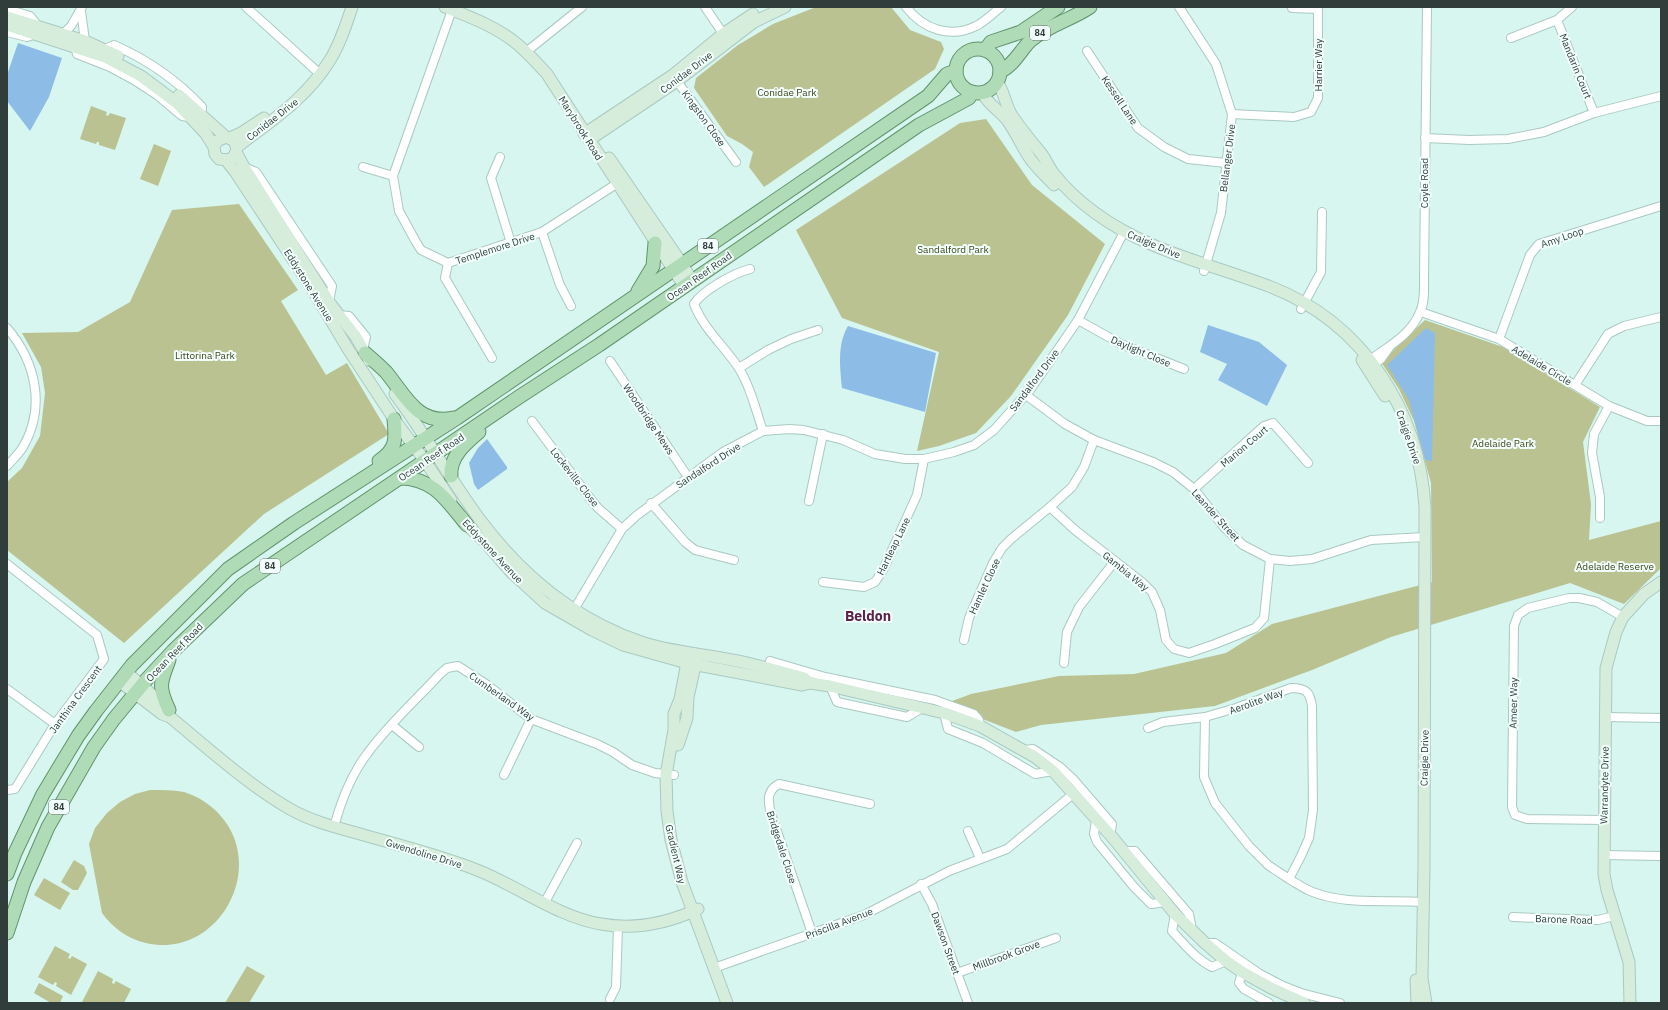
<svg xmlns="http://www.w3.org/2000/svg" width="1668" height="1010" font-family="'IBM Plex Sans',sans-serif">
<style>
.green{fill:#bac292}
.water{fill:#8dbde7}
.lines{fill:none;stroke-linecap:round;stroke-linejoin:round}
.street-casing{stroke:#aac9c2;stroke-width:10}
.secondary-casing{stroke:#aac9c2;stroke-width:13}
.primary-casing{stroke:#61946c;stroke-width:15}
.street{stroke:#fff;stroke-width:8}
.secondary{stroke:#d7eddb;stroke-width:11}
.primary{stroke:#b0dbb7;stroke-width:13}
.labels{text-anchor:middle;stroke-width:4;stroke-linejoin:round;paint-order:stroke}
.shield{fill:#f2fffc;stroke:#6a7774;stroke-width:1}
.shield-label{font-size:9px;font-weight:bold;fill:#303d3a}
.street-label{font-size:10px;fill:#303d3a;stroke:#f2fffc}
.park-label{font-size:10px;fill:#3e4418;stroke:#f2fffc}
.district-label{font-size:14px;font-weight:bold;fill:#5d2249;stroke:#f2fffc}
</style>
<rect width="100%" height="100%" fill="#d6f6ef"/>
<g class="green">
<path d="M816,7H891L910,30L941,42L944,49L935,69L764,187L749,167L753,152L742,144L727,136L694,88L696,78L738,45L773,24Z"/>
<path d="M91,106L107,112L106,115L108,116L110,113L126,118L115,150L99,145V142H97L96,144L80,139Z"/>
<path d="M986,119L1032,185L1105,244L1068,315L1011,396L976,433L939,446L917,451L939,352L842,318L796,230L960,123Z"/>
<path d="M154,144L171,151L158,186L140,179Z"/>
<path d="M239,204L298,290L281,301L326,375L347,363L389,434L264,514L124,643L7,550V482L22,468L40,436L45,393L41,367L22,333L78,332L130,302L172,210Z"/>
<path d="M1425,320L1503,347L1600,407L1583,442L1591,504L1589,540L1661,521V568L1624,604L1570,583L1391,637L1312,670L1215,706L1041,725L1016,732L944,704L971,694L1059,676L1134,674L1226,653L1272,624L1432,582L1431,483L1414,421L1399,389L1381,362Z"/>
<path d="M150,790C162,790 173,790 184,792C197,796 210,804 219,814C269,867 218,960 146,943C128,939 113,928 102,913L89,844L95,828L107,813L120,802L135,794Z"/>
<path d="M74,860L84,866L87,873L78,890H73L61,882Z"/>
<path d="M44,878L70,893L60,910L34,895Z"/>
<path d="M55,946L70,954L68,958L70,959L72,956L87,964L71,995L56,986L57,983L55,982L53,985L38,977Z"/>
<path d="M247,966L265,976L249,1003H225Z"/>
<path d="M98,971L113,979L112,983L114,984L116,981L131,989L124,1003H84L82,1002Z"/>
<path d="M39,983L63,996L60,1003H51L34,993Z"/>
</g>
<g class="water">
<path d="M18,43L62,58L49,97L30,131L7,101V75Z"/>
<path d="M1208,325L1259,342L1287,365L1267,406L1218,380L1227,364L1200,352Z"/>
<path d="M848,326L936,353L925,412L842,388C840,366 837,345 848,326Z"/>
<path d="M1426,328L1435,333L1432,461L1425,460L1409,400L1387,365Z"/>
<path d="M487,439L507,467V469L478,490L474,484L469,463L478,448Z"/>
</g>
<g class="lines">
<g class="street-casing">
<g id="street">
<path d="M246,7L320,74"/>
<path d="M453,7L393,176L399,211L416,242L421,250L448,263L542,232L621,181"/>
<path d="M705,7L726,38"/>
<path d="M906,7C923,29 950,39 976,26C985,22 993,13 1001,7"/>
<path d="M1179,7L1216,64L1232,114L1221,213L1204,271"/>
<path d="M1292,8L1318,9"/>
<path d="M7,9L30,16L38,26"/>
<path d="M81,11L85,41"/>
<path d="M1557,20L1594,113"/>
<path d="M7,32L27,37L36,34"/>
<path d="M63,34L71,26L82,7"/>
<path d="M1511,38L1557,20L1572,7"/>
<path d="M75,46L77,54L110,67L134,80L157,95L182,116L189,117"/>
<path d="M105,49L114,45C148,60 177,80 202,107L201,116"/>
<path d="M1087,51L1138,128L1164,147L1188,159L1226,163"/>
<path d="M526,52L582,7"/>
<path d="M674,77L736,162"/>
<path d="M1232,114L1294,117L1311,112L1318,98V7"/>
<path d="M1425,138L1469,140L1508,139L1544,132L1594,113L1661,96"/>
<path d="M500,157L491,178L511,243"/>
<path d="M244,167L256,172L332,286L329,302"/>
<path d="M363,167L393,176"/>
<path d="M542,232L560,285L571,306"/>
<path d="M448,263L445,278L492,358"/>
<path d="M750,269C734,273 703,290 694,304C703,328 724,346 738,367C750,385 756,411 763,431"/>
<path d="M1301,309L1321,272L1322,212"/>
<path d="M1421,312L1499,339L1609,406L1647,421H1661"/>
<path d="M338,315L349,316L366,337L363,349"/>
<path d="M1078,320L1121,344L1184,369"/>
<path d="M7,328C36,362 46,407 23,447C19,454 12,460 7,466"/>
<path d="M1499,339L1530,255L1539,244L1661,206"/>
<path d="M610,361L688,477"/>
<path d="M1366,363C1386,347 1410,337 1420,312C1425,302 1424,289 1424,278L1427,7"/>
<path d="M739,368L768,350L791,339L818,330"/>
<path d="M1370,368L1381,359L1389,348"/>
<path d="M1575,385L1608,334L1624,326L1661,317"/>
<path d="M1026,395L1065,424L1094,440L1153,462L1173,472L1194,489L1224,527L1243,545L1270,559L1290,561L1312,559L1371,540L1424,537"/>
<path d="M532,421L589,497L598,508L622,529"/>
<path d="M1094,440L1084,467L1072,487L1050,507L1075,530L1143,583L1152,592L1160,610L1166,640L1174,649L1189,653L1215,644L1255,628L1264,618L1270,559"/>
<path d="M1194,489L1264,426L1273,423L1308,463"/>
<path d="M809,501L823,434"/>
<path d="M651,503L685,542L695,550L734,560"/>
<path d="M1600,518V497L1592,453L1594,434L1609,406"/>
<path d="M7,564L97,635L104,659L55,724L15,789L7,790"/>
<path d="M823,582L864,587L875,582L883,570L917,495L924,459"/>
<path d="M572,613L622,529L636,516L723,452L763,431L789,429L804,430L843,440L875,454L905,459H924L954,452L974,445L994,430L1030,390L1078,320L1124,232"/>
<path d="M964,640L969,618L993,563L1002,548L1011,539L1050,507"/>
<path d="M770,661L825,677L935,700L974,714L979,720L980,726"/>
<path d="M1064,663L1067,632L1079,607L1115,561"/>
<path d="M830,686L837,702L907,717L922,708"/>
<path d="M7,689L55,724"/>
<path d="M944,713L948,729L983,743L1035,774L1053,771"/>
<path d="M1605,717L1661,718"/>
<path d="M392,725L419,747"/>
<path d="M1148,728L1163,722L1205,717"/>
<path d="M1024,750L1033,749L1060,767L1074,780L1112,824L1110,835"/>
<path d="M504,775L531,719"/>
<path d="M1096,820L1094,834L1097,842L1134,887L1151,904L1166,902"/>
<path d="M1604,820L1527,819L1515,815L1512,807L1514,626L1518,615L1528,608L1569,598H1579L1597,602L1623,617"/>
<path d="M334,827C341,801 351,775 367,754C388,725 416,700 440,674L447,668L458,666L486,684L531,719L597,744L613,752L632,765L655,773L674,775"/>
<path d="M968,831L980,858"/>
<path d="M1123,851H1135L1189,914L1192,930"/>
<path d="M1604,855L1661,856"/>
<path d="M1289,879L1268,865L1249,846L1215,803L1204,777L1205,717L1236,708L1291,688C1306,688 1310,692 1312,706L1313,810L1309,838L1301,856L1289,879C1296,883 1303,888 1310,891C1346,906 1385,899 1423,902"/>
<path d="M921,884L932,904L968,1003"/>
<path d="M545,902L577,843"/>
<path d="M1175,914L1172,931C1184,944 1196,959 1212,967L1226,961"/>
<path d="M1513,917L1598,920L1614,916"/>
<path d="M812,933L771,814C768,801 766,791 779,784L870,804"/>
<path d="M1205,943H1215L1260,974L1283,986L1301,993L1340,1003"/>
<path d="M714,968L864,915L949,871L1007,849L1073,794"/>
<path d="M1242,972L1239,983L1244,989L1269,1003"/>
<path d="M957,973L1056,938"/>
<path d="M610,999L616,987L618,926"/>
</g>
</g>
<g class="secondary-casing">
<g id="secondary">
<path d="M445,7C470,17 495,26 516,43C527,52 537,63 547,74L684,286"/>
<path d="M7,17L85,41L118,56"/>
<path d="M7,25L105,57L141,76L177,103L206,134L214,147L215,154L219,159L229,160C237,155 239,148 233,140L226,137L217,141L214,147"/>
<path d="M997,82C1004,91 1005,103 1011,114C1020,128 1030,140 1040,152C1046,159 1049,168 1054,174C1065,188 1079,201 1094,212C1146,251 1211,264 1271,287C1363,323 1419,410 1425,507L1424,867L1422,978L1426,1003"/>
<path d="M982,92C988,105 998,109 1007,120C1016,132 1021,145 1029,157C1036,168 1046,176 1054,185"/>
<path d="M179,95L226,137"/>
<path d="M584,134L673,75L723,34L753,14"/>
<path d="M230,138L241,133L264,118"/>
<path d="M589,140L677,81L754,22L785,7"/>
<path d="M237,147C272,120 306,99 330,60C340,44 346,25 352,7"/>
<path d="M236,152L244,167L329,302L356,337L369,360"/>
<path d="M609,158L676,255L692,280"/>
<path d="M226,160L236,173L311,287L348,349L394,419L425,461L451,500"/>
<path d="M1362,360L1385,396"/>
<path d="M395,394C425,434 449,477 478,517C520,574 574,619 641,642C667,651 695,653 721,658C749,662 777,671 804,678L810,683"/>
<path d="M462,517L467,525L484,541L511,572L545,603L592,630L623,645L687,663L802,685L810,683L830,686L944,713L980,726L1035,757L1053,771L1113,838L1175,914L1205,943L1226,961L1242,972L1271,988L1304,1003"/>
<path d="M688,657L680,699L674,714V730L666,775L667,811L671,840L682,882L727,1003"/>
<path d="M126,672L168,709"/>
<path d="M119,681L162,714L170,717C209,749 247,784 290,809C309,820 331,826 353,832C394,844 437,854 477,870C518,886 558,917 601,924C634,930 668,923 698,909"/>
<path d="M678,745L687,718L688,697L697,657"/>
<path d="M1416,980L1417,1003"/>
<path d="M1630,1003L1629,962L1607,890L1604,874L1606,668L1616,632L1623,617L1644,594L1661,582"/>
</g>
</g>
<g class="primary-casing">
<g id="primary">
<circle cx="978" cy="71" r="22"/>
<path d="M985,50L991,42L1021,32L1058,7"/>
<path d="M1000,72C1014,65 1020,51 1030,41C1048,25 1071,20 1090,7"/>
<path d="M638,291L653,266L655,243"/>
<path d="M365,353C372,359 379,365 386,372C405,395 418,426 453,418"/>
<path d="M379,461C397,449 396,439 394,419"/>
<path d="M451,476C449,457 466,443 479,432"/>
<path d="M400,478C434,478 447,501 467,525"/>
<path d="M169,660C160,683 158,687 169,710"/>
<path d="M7,874L15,853L43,794L78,736L96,711L132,665L228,569L294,523L457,418L928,96L947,74L956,71"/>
<path d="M7,933L24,882L48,827L94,747L114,719L147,679L173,651L243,584L519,397L599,345L919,125L969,98L972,92"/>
</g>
</g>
<use href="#street" class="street"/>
<use href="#secondary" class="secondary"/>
<use href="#primary" class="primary"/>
</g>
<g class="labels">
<g class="shield">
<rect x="1030" y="26" width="20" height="14" rx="3"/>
<rect x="698" y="239" width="20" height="14" rx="3"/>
<rect x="260" y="559" width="20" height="14" rx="3"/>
<rect x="49" y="800" width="20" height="14" rx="3"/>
</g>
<g class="shield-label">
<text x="1040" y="36">84</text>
<text x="708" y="249">84</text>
<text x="270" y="569">84</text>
<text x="59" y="810">84</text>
</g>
<g class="street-label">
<text transform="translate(1318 65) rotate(-90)" y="4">Harrier Way</text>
<text transform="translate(1576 66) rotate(68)" y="4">Mandarin Court</text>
<text transform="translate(686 72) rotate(-37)" y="4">Conidae Drive</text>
<text transform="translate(1120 100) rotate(56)" y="4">Kessell Lane</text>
<text transform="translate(704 118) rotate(54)" y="4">Kingston Close</text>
<text transform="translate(272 119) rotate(-38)" y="4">Conidae Drive</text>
<text transform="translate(581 128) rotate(58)" y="4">Marybrook Road</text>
<text transform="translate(1227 158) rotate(-83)" y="4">Bellanger Drive</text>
<text transform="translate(1424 183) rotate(-90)" y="4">Coyle Road</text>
<text transform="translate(1562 237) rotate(-19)" y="4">Amy Loop</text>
<text transform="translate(1154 244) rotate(23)" y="4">Craigie Drive</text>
<text transform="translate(495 248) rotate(-18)" y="4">Templemore Drive</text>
<text transform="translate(699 276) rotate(-35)" y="4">Ocean Reef Road</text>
<text transform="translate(309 285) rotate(58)" y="4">Eddystone Avenue</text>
<text transform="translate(1141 351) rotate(23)" y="4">Daylight Close</text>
<text transform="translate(1542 365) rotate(31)" y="4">Adelaide Circle</text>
<text transform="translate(1034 380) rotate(-53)" y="4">Sandalford Drive</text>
<text transform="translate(649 419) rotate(56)" y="4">Woodbridge Mews</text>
<text transform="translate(1409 437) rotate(71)" y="4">Craigie Drive</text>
<text transform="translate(1244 446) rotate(-40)" y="4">Marion Court</text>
<text transform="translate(431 457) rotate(-34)" y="4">Ocean Reef Road</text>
<text transform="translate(708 465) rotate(-33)" y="4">Sandalford Drive</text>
<text transform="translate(575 477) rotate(52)" y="4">Lockeville Close</text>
<text transform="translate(1216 515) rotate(48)" y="4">Leander Street</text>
<text transform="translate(893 546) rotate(-64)" y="4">Hartleap Lane</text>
<text transform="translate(493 551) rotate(47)" y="4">Eddystone Avenue</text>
<text transform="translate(1126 571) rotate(39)" y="4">Gambia Way</text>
<text transform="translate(984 586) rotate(-65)" y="4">Hamlet Close</text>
<text transform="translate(174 652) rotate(-46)" y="4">Ocean Reef Road</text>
<text transform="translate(502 696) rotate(35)" y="4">Cumberland Way</text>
<text transform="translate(75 699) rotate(-54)" y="4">Janthina Crescent</text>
<text transform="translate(1256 701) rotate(-20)" y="4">Aerolite Way</text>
<text transform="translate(1513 703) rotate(-89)" y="4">Ameer Way</text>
<text transform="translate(1424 758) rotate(-89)" y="4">Craigie Drive</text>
<text transform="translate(1604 785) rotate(-89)" y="4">Warrandyte Drive</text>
<text transform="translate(782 847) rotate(72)" y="4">Bridgedale Close</text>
<text transform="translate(424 853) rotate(17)" y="4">Gwendoline Drive</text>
<text transform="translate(676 854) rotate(77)" y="4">Gradient Way</text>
<text transform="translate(1564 919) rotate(2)" y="4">Barone Road</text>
<text transform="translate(839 923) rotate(-21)" y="4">Priscilla Avenue</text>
<text transform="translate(946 943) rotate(70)" y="4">Dawson Street</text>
<text transform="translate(1006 955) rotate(-20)" y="4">Millbrook Grove</text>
</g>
<g class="park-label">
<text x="787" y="96">Conidae Park</text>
<text x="953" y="253">Sandalford Park</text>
<text x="205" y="359">Littorina Park</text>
<text x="1503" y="447">Adelaide Park</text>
<text x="1615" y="570">Adelaide Reserve</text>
</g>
<g class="district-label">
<text x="868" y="621">Beldon</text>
</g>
</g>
<rect width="1668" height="1010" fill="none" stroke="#303d3a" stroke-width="16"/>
</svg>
